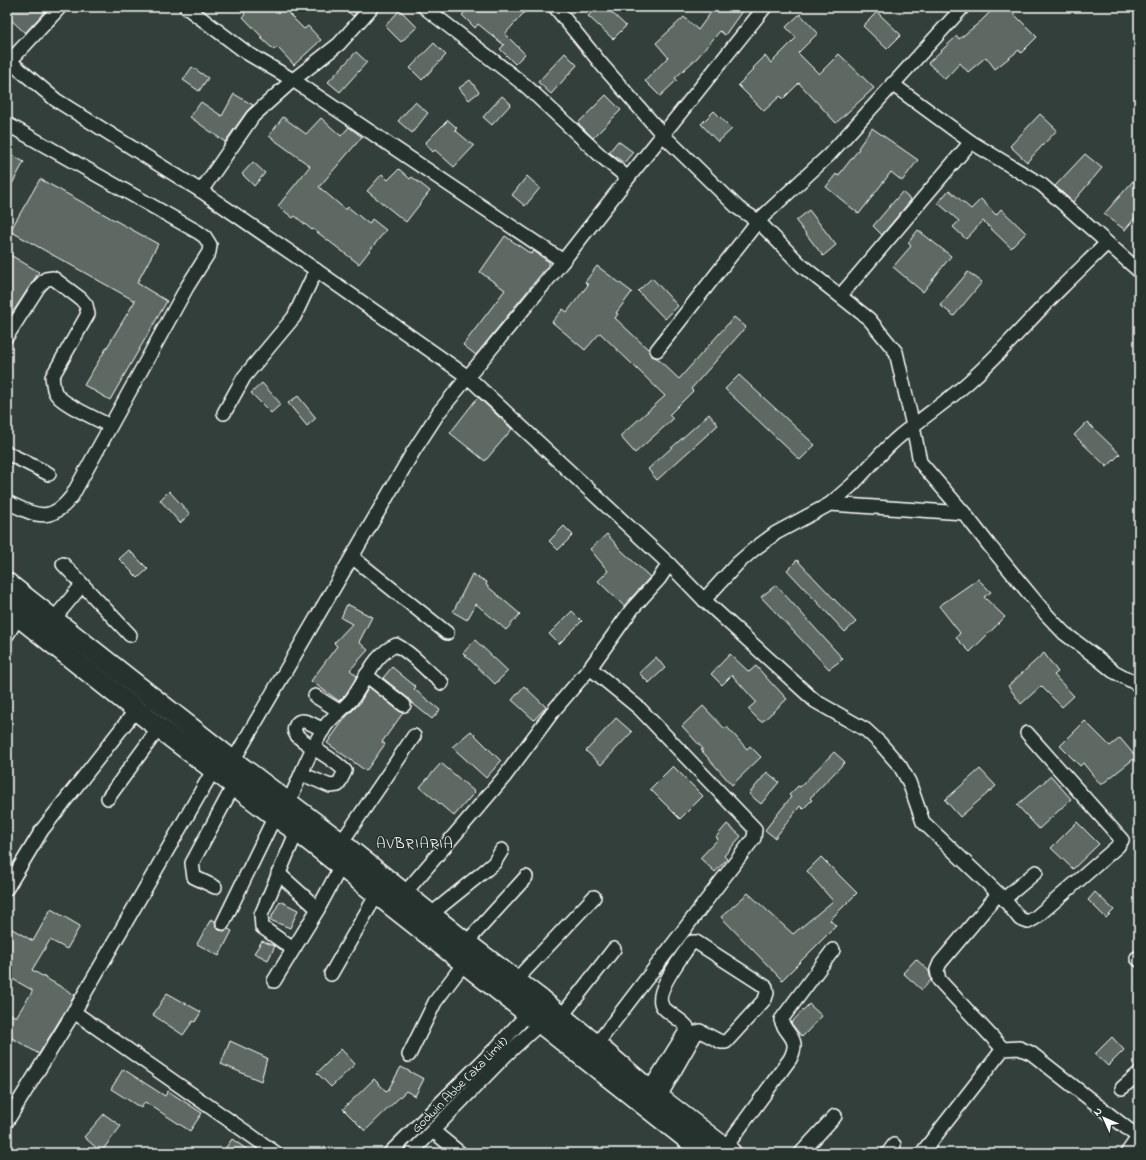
<svg xmlns="http://www.w3.org/2000/svg" width="1146" height="1160" font-family="'Indie Flower',sans-serif">
<style>
.building{fill:#5f6964;stroke:#fff}
.lines{fill:none;stroke-linecap:round;stroke-linejoin:round}
.minor-casing{stroke:#fff;stroke-width:16}
.highway-casing{stroke:#fff;stroke-width:23}
.minor{stroke:#26332d;stroke-width:13}
.highway{stroke:#26332d;stroke-width:20}
.labels{text-anchor:middle;stroke-width:3;stroke-linejoin:round;paint-order:stroke}
.street-label{font-size:13px;fill:#fff;stroke:#26332d}
.quarter-label{font-size:15px;letter-spacing:1px;fill:#fff;stroke:#26332d}
</style>
<rect width="100%" height="100%" fill="#333f3a"/>
<filter id="ink" filterUnits="userSpaceOnUse"><feTurbulence type="fractalNoise" baseFrequency=".025" numOctaves="2"/><feDisplacementMap in="SourceGraphic" scale="8" xChannelSelector="R" yChannelSelector="G"/><feConvolveMatrix kernelMatrix="1 2 1 2 8 2 1 2 1" color-interpolation-filters="sRGB"/></filter>
<g filter="url(#ink)">
<g class="building">
<path d="M16,7H49L25,33L7,16Z"/>
<path d="M238,7H282L304,29L308,26L321,40L294,65L277,47L274,50L261,38L262,37L243,17L245,14Z"/>
<path d="M342,7H361L353,16Z"/>
<path d="M470,7H529L505,34L525,54L515,64L500,49L504,45L478,24L475,28L462,15Z"/>
<path d="M597,7H606L626,26L613,39L588,16Z"/>
<path d="M715,7H745L725,35L720,31L697,58L675,78L677,80L660,96L645,81L668,57L656,43L684,17L698,30Z"/>
<path d="M995,7H1007L1037,37L1021,53L1019,50L995,69L986,57L968,72L960,63L945,79L928,63L957,36L959,39L980,22Z"/>
<path d="M400,10L417,27L401,42L385,26Z"/>
<path d="M877,12L901,35L887,49L863,26Z"/>
<path d="M800,14L818,33L798,53L819,74L839,54L874,88L836,123L799,83L783,99L780,96L764,111L738,85L754,69L753,68L765,56L771,63L796,38L786,27Z"/>
<path d="M434,43L446,55L422,80L410,68Z"/>
<path d="M356,52L367,62L340,92L328,82Z"/>
<path d="M565,53L577,65L551,94L538,82Z"/>
<path d="M192,67L208,78L199,91L183,80Z"/>
<path d="M470,80L479,92L469,100L459,88Z"/>
<path d="M234,94L253,105L247,111L225,142L190,117L201,102L222,116Z"/>
<path d="M606,95L621,110L593,138L578,123Z"/>
<path d="M502,96L511,104L492,125L483,117Z"/>
<path d="M415,102L428,113L412,133L398,121Z"/>
<path d="M714,111L732,129L718,142L701,124Z"/>
<path d="M1040,114L1057,130L1027,162L1010,146Z"/>
<path d="M283,117L306,134L321,118L341,136L349,127L362,137L319,187L346,210L348,207L369,224L372,219L386,230L359,264L313,229L312,230L295,216L293,218L278,206L310,166L269,136Z"/>
<path d="M448,120L457,128L455,130L474,146L454,167L435,150L433,152L425,143Z"/>
<path d="M872,128L918,160L902,181L891,172L859,214L826,187L836,174L838,176L859,149L858,148Z"/>
<path d="M618,141L633,152L624,163L609,152Z"/>
<path d="M7,152L24,162L7,193Z"/>
<path d="M1085,154L1102,168L1073,202L1055,186Z"/>
<path d="M253,162L265,173L254,186L242,174Z"/>
<path d="M399,169L410,179L412,177L430,191L406,222L367,191L382,174L388,180Z"/>
<path d="M527,176L540,188L525,206L512,195Z"/>
<path d="M40,179L158,244L137,283L167,301L110,400L84,385L135,301L10,231Z"/>
<path d="M1133,181L1139,187V213L1125,230L1104,214Z"/>
<path d="M949,190L971,209L981,199L996,215L1001,209L1026,233L1011,248L983,221L966,239L953,227L959,221L938,203Z"/>
<path d="M902,192L911,200L882,235L873,226Z"/>
<path d="M809,210L836,245L823,256L796,221Z"/>
<path d="M918,230L951,256L923,292L893,267L911,246L908,243Z"/>
<path d="M505,236L531,254L534,251L550,263L476,355L463,345L505,290L480,272Z"/>
<path d="M7,253L39,272L7,321Z"/>
<path d="M597,266L632,292L616,313L618,314L615,318L649,350L652,356L657,358L679,379L734,317L746,327L691,389L693,391L669,415L673,419L635,453L620,436L665,396L600,333L585,350L552,322L563,309L567,312L588,285L585,282Z"/>
<path d="M968,272L982,282L954,316L940,305Z"/>
<path d="M652,278L678,306L665,319L638,291Z"/>
<path d="M739,375L815,445L800,460L725,389Z"/>
<path d="M262,383L281,404L271,413L251,393Z"/>
<path d="M298,396L316,418L307,426L288,403Z"/>
<path d="M478,397L512,429L485,461L450,433Z"/>
<path d="M709,414L718,425L657,480L648,469Z"/>
<path d="M1087,422L1120,454L1107,467L1074,435Z"/>
<path d="M169,491L190,514L180,523L160,500Z"/>
<path d="M564,526L573,535L558,550L549,541Z"/>
<path d="M607,534L621,550L650,577L624,606L598,581L608,571L590,549Z"/>
<path d="M129,550L148,569L138,578L119,559Z"/>
<path d="M797,560L856,622L845,632L787,570Z"/>
<path d="M472,574L487,582L486,585L520,614L506,630L476,604L467,620L453,612Z"/>
<path d="M978,579L991,592L984,597L1005,617L970,652L956,638L960,633L939,606Z"/>
<path d="M776,585L843,659L829,669L761,597Z"/>
<path d="M347,604L372,617L359,642L368,650L350,670L357,676L346,694L339,701L311,681L337,646L334,643L352,624L341,618Z"/>
<path d="M572,611L582,621L559,644L549,634Z"/>
<path d="M475,640L508,671L495,684L463,653Z"/>
<path d="M1044,653L1058,672L1054,675L1074,696L1062,707L1041,686L1021,704L1008,686Z"/>
<path d="M730,654L749,672L756,666L773,685H774L787,699L763,721H760L748,709L756,702L732,675L722,685L711,674Z"/>
<path d="M656,657L665,668L649,683L639,673Z"/>
<path d="M392,667L416,687L414,689L440,710L432,719L412,703L409,699L383,678Z"/>
<path d="M524,686L546,707L534,720L512,700Z"/>
<path d="M369,687L399,711L403,713L382,742L385,744L366,771L327,743L346,717L359,704Z"/>
<path d="M703,706L725,729L727,727L747,749L750,746L761,757L732,785L701,750L703,749L682,726Z"/>
<path d="M616,718L632,732L601,765L586,751Z"/>
<path d="M1085,721L1110,746L1120,738L1136,757L1101,785L1083,763L1080,766L1060,746Z"/>
<path d="M471,731L501,761L486,778L452,747Z"/>
<path d="M834,752L845,762L810,798L812,800L803,809L800,806L775,838L765,830L791,797L789,795L798,786L800,787Z"/>
<path d="M441,763L475,792L454,816L420,787Z"/>
<path d="M673,766L703,796L680,819L650,789Z"/>
<path d="M980,769L996,786L960,817L945,800Z"/>
<path d="M767,772L779,782L761,804L749,794Z"/>
<path d="M1051,776L1071,799L1039,829L1017,805Z"/>
<path d="M1077,822L1099,844L1073,869L1051,848Z"/>
<path d="M727,824L741,836L724,856L727,859L715,872L700,858L718,839L716,837Z"/>
<path d="M821,857L857,893L830,920L836,926L782,980L721,917L748,893L793,934L833,901L807,871Z"/>
<path d="M1095,892L1114,910L1106,918L1088,900Z"/>
<path d="M280,901L298,910L290,928L270,920Z"/>
<path d="M51,909L80,926L67,949L50,940L32,970L75,995L39,1054L7,1035V1012L16,1017L32,992V990L7,976V926L33,941Z"/>
<path d="M211,919L215,921L216,927L219,930L224,931L228,929L232,931L219,956L197,944Z"/>
<path d="M262,941L275,946L268,960L254,953Z"/>
<path d="M916,959L929,971L931,980L922,990L903,973Z"/>
<path d="M167,993L201,1012L195,1022L193,1021L183,1035L153,1015Z"/>
<path d="M809,1004L822,1016L802,1037L791,1023Z"/>
<path d="M1112,1037L1124,1050L1108,1066L1095,1054Z"/>
<path d="M230,1041L267,1058L261,1081L221,1064Z"/>
<path d="M341,1049L355,1064L331,1087L317,1073Z"/>
<path d="M401,1067L424,1079L415,1096L406,1091L365,1131L343,1109L374,1079L387,1092Z"/>
<path d="M123,1069L165,1096L168,1091L202,1113L190,1131L145,1102L141,1108L111,1089Z"/>
<path d="M104,1114L121,1126L101,1152L84,1137Z"/>
<path d="M232,1139L252,1153H222Z"/>
</g>
<g class="lines">
<g class="minor-casing">
<g id="minor">
<path d="M186,7L247,53L293,80L563,261"/>
<path d="M424,7L526,86L601,156L628,178"/>
<path d="M555,7L602,65L663,135L738,208L758,221L829,155L963,7"/>
<path d="M7,59L56,100L201,191L316,270L468,377L669,564L704,600L815,701L866,730L880,743L900,766L909,782L923,822L1004,899L1020,919L1028,922L1035,918L1056,900L1118,846L1122,840L1027,733"/>
<path d="M10,61L60,7"/>
<path d="M892,84L971,142L1042,185L1139,271"/>
<path d="M7,124L198,232L205,237L210,245L209,252L187,287L72,496C50,525 35,515 7,502"/>
<path d="M201,191L253,116L293,80L339,44L372,7"/>
<path d="M1107,243C1092,258 1076,273 1061,288C1031,318 1004,350 973,378C954,396 933,410 913,426L920,462L964,513L989,545L1046,614L1064,633L1096,657L1113,671L1139,685"/>
<path d="M841,295L971,142"/>
<path d="M7,336L39,286L46,279L53,278L81,299L86,305L88,314L52,377C53,382 53,388 55,392C60,404 98,419 110,426"/>
<path d="M657,350L758,221L801,265L869,319L896,352L913,426C889,442 872,465 852,485C845,491 837,498 830,504"/>
<path d="M224,413L244,377L294,317L316,270"/>
<path d="M7,453L49,474"/>
<path d="M352,557L447,633"/>
<path d="M63,564L130,635"/>
<path d="M704,600L737,564L753,550L776,533L830,504L964,513"/>
<path d="M53,620L82,585"/>
<path d="M7,635L18,617"/>
<path d="M590,668L639,708L755,829L754,838L596,1045"/>
<path d="M366,675L404,705"/>
<path d="M315,696L339,711"/>
<path d="M233,761L413,452L439,412L563,261L628,178L765,7"/>
<path d="M302,774L330,786L338,785L345,771C334,759 318,752 305,742C302,740 298,737 296,734C294,731 294,728 296,725C301,715 317,727 323,730"/>
<path d="M108,798L159,728"/>
<path d="M288,803C300,779 309,751 324,728C331,717 344,709 352,699C366,680 373,655 396,645C414,654 426,671 442,683"/>
<path d="M341,843L414,736"/>
<path d="M278,873L318,909"/>
<path d="M215,887L194,877L192,863L234,785"/>
<path d="M7,888L42,830L136,710"/>
<path d="M404,894L505,776L554,710L590,668L632,609L659,579L669,564"/>
<path d="M998,894L940,963L937,970L939,980L1003,1049"/>
<path d="M1004,899L1036,872"/>
<path d="M430,915L487,869L494,863L502,850"/>
<path d="M223,923L275,816"/>
<path d="M466,943L526,877"/>
<path d="M293,949L262,927L261,915L297,831"/>
<path d="M1137,958L1139,960"/>
<path d="M331,974L377,894"/>
<path d="M274,981L318,909L341,866"/>
<path d="M515,981L594,897"/>
<path d="M74,1012L276,1153"/>
<path d="M561,1017L614,949"/>
<path d="M409,1055L435,1002L465,962"/>
<path d="M1122,1088L1139,1073"/>
<path d="M649,1090L686,1031L687,1027C681,1019 670,1015 663,1007C652,994 681,958 689,946L692,942H696L766,987L767,993L765,999L726,1042H721L700,1031L696,1033L659,1098"/>
<path d="M7,1121L74,1012L214,769"/>
<path d="M433,1131L460,1153"/>
<path d="M725,1148L790,1059C801,1038 787,1037 781,1020L833,950"/>
<path d="M390,1153L498,1046L533,1008"/>
<path d="M411,1153L506,1055L546,1018"/>
<path d="M801,1153L835,1116"/>
<path d="M888,1153L894,1145"/>
<path d="M922,1153L1003,1049L1019,1048L1031,1053L1138,1137"/>
<path d="M1127,1153L1139,1136"/>
</g>
</g>
<g class="highway-casing">
<g id="highway">
<path d="M7,583L233,761L341,843L466,943L541,1000L596,1045L649,1090L731,1153"/>
<path d="M7,607L159,728L275,816L297,831L705,1153"/>
</g>
</g>
<use href="#minor" class="minor"/>
<use href="#highway" class="highway"/>
</g>
</g>
<g class="labels">
<g class="street-label">
<text transform="translate(459 1084) rotate(-45)" y="5">Godwin Abbe (aka Limit)</text>
</g>
<g class="quarter-label">
<text x="415" y="848">AVBRIARIA</text>
</g>
</g>
<rect width="1146" height="1160" fill="none" stroke="#26332d" stroke-width="24"/>
<rect x="12" y="12" width="1122" height="1136" fill="none" stroke="#fff" stroke-width="1.5" filter="url(#ink)"/>
<g transform="translate(1104 1118) rotate(315)" stroke="#26332d" stroke-width="3" paint-order="stroke">
<path d="M0-3L7 15L0 10L-7 15Z" fill="#ffffff"/>
<text y="-6" font-size="11" font-weight="bold" text-anchor="middle" fill="#ffffff">N</text>
</g>
</svg>
